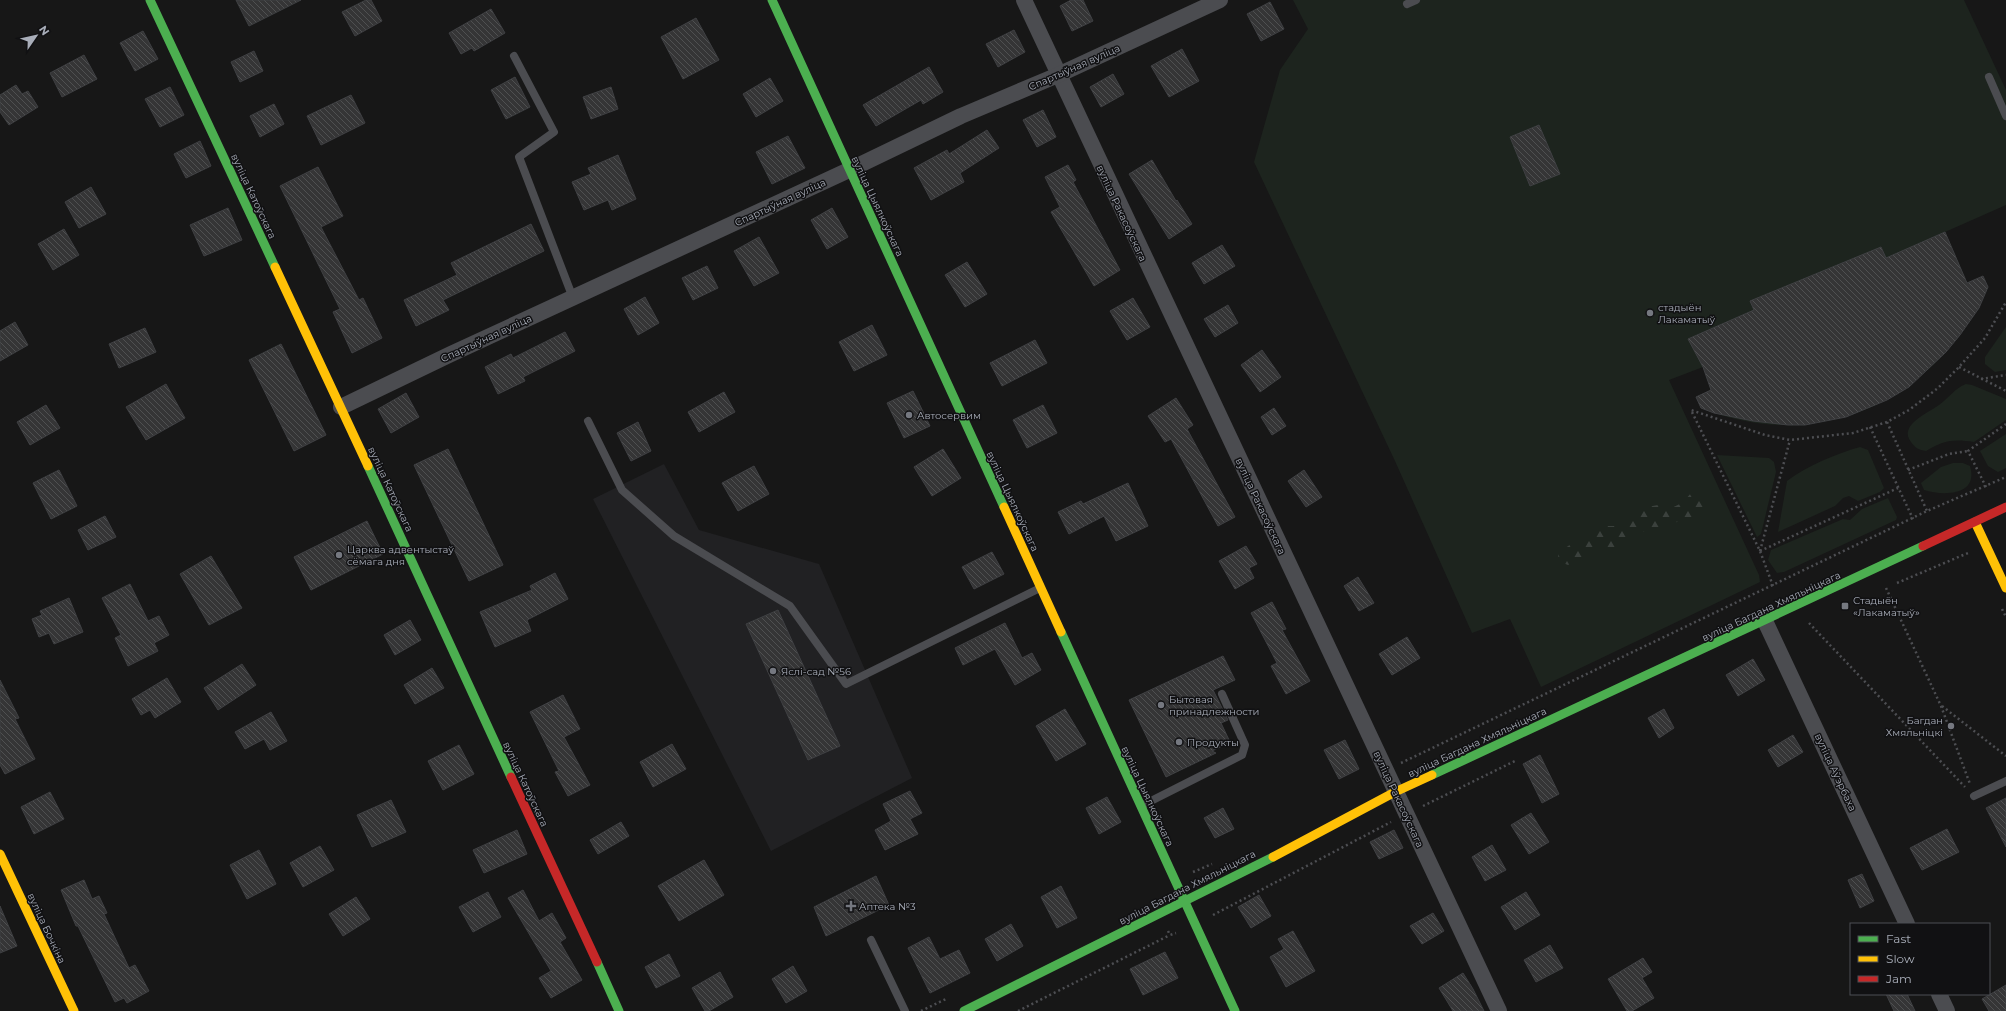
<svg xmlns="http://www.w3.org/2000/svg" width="2006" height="1011" font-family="Montserrat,sans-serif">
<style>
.built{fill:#212123}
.green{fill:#1d241e}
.forest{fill:url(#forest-firs)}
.building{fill:url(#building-back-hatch);stroke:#3f4043}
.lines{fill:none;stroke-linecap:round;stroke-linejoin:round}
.path{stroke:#4d4e52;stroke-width:2.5;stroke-dasharray:2 3;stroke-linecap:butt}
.lane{stroke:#4b4c50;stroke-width:8}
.street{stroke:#4b4c50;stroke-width:16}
.fast{stroke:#4caf50;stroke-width:9}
.slow{stroke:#ffc107;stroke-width:9}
.jam{stroke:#c62828;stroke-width:9}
.poi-dot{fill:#757880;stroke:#111113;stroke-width:1.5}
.labels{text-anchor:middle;stroke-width:3;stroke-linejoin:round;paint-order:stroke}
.street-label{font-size:10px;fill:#a8adb8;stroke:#111113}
.poi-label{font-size:10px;fill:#a8adb8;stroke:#111113;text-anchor:start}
</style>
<defs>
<pattern id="forest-firs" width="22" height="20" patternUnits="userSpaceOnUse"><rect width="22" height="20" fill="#1d241e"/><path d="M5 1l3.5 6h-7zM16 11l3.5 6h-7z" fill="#3b413d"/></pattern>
<pattern id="building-back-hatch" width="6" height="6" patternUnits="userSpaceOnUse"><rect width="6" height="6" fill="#353536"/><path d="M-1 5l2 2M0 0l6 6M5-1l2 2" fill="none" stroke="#4f5051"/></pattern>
</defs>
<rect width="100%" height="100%" fill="#171717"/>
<path class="built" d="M664,464L699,530L819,564L912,778L771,851L593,499Z"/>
<g class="green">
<path d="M1293,0H1964L2006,90V205L1945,232L1967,283L1983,276L1988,287C1980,308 1967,326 1953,343C1891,421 1793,445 1701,408L1696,397L1711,390L1703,367L1669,380L1759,575L1760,582L1541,687L1510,619L1472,633L1395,461L1254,162L1280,70L1308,29Z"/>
<path d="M2006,327V370L1995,372L1985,364V357Z"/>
<path d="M1966,384L1972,385L2006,399V420L1974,442C1953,439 1945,440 1926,451C1919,450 1915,448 1911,442C1898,425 1928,413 1939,405C1949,398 1955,388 1966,384Z"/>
<path d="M2006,434V468L1998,472L1988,466L1980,451Z"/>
<path d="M1860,447L1868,450L1884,488L1880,492L1858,501L1849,496L1843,498L1835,506L1778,532L1787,481C1807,466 1835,454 1860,447Z"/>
<path d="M1717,455L1769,458L1774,462L1776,472L1761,534L1757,537Z"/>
<path d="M1953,463H1963L1970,466C1979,496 1943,496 1924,490L1921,483L1941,467Z"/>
<path d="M1888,498L1897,517L1896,520L1784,572L1777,573L1768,560L1771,550L1843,519L1850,520L1862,509Z"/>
</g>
<path class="forest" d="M1702,492L1707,506L1702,514L1655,529H1648L1619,546L1588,554L1568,565C1561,562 1558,561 1558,553L1574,542H1581L1602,526H1614L1624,522L1642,508L1658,505L1663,510C1676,508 1684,502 1691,493Z"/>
<g class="building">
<path d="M236,0H301L249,26Z"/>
<path d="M366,0H371L382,21L355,36L342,12Z"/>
<path d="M1071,0H1083L1093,21L1072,31L1060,6Z"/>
<path d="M1270,2L1284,29L1261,41L1247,14Z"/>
<path d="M491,9L505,33L474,51L472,48L461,54L449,33Z"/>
<path d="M696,18L719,60L683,79L661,37Z"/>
<path d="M1014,30L1025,52L998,67L986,44Z"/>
<path d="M143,31L158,59L135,71L120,43Z"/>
<path d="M1182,49L1199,81L1169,97L1151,66Z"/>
<path d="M254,51L263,71L240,82L231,62Z"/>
<path d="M84,55L97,79L62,97L50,73Z"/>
<path d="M929,67L943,92L923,104L921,100L876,126L863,105Z"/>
<path d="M1113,74L1124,94L1101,107L1090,87Z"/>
<path d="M515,77L530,107L506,119L491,90Z"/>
<path d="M770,78L783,101L756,117L743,94Z"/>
<path d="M16,85L22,94L28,91L38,107L9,125L0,112V95Z"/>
<path d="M170,87L184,115L160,127L145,99Z"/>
<path d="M611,87L618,109L591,119L583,97Z"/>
<path d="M351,95L365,123L321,145L307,116Z"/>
<path d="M274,104L284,124L260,137L250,116Z"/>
<path d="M1043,110L1056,137L1037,147L1023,120Z"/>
<path d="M1539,125L1560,174L1530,186L1510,137Z"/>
<path d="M987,130L999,148L960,173L964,182L931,200L914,168L947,150L949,154Z"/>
<path d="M788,136L805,168L772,184L756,152Z"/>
<path d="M200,141L211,166L186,178L174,154Z"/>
<path d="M618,155L636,199L612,210L608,200L584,210L572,182L591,174L588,168Z"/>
<path d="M1152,160L1176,201L1177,200L1192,224L1169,239L1129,174Z"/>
<path d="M1068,165L1076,180L1073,182L1120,270L1094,286L1051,212L1060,207L1045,177Z"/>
<path d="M318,167L343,216L321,227L359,300L363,298L382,338L352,353L333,312L340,309L280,186Z"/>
<path d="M91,187L106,214L79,228L65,202Z"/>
<path d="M228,208L242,240L204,256L190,225Z"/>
<path d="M832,208L848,237L827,249L811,220Z"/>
<path d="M531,224L544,251L443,300L449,310L416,326L404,300L457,275L451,263Z"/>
<path d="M64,229L79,255L53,270L38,244Z"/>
<path d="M1945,232L1967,283L1983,276L1988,287L1979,308L1960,335L1946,352L1909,387L1887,400L1846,417L1805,425H1788L1753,421L1714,413L1701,408L1696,397L1711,390L1703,367L1688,339L1754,310L1750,301L1881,247L1886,258Z"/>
<path d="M759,237L779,273L754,286L734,251Z"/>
<path d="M1222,245L1235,266L1204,284L1192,263Z"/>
<path d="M967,262L987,294L965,307L945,275Z"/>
<path d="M707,266L718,288L693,300L682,278Z"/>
<path d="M645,297L659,323L638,335L624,309Z"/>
<path d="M1133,298L1150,327L1127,340L1110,311Z"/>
<path d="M1228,305L1238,323L1215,337L1204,319Z"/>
<path d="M15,322L28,345L0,361V331Z"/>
<path d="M872,325L887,355L854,371L839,342Z"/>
<path d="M145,328L156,352L119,368L109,344Z"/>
<path d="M565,332L575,351L523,377L525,381L498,394L485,367L511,354L513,358Z"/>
<path d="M1035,340L1047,363L1002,386L990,363Z"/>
<path d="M281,344L326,435L294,451L249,360Z"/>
<path d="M1262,350L1281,377L1260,392L1241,365Z"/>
<path d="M166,384L185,418L146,440L126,407Z"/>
<path d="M913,391L930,426L904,438L887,403Z"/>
<path d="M724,392L735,412L699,432L688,412Z"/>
<path d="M406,393L419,417L391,433L378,409Z"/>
<path d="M1176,398L1193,425L1187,429L1235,517L1218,526L1171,439L1165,442L1148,416Z"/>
<path d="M46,405L60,428L30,445L17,422Z"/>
<path d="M1043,405L1057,433L1027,448L1013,420Z"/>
<path d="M1274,408L1286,426L1272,435L1261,417Z"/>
<path d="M638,422L651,451L631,461L617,433Z"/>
<path d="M448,449L503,565L469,581L414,465Z"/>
<path d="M943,449L961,478L932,496L914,467Z"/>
<path d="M754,466L769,494L738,511L722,483Z"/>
<path d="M59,470L77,506L51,519L33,483Z"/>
<path d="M1304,470L1322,497L1306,507L1288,481Z"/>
<path d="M1128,483L1148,526L1116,541L1104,516L1069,534L1058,512L1081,501L1083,504Z"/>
<path d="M105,516L116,537L88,550L78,530Z"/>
<path d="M367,521L383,554L311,590L294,557Z"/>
<path d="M1246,546L1257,564L1249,568L1254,578L1235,589L1219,561Z"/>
<path d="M992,552L1004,574L974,589L962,567Z"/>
<path d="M211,556L242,608L209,625L180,574Z"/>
<path d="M555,573L568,599L527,620L531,631L495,647L480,612L532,590L530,586Z"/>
<path d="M1358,577L1374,603L1359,611L1344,586Z"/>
<path d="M130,584L148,621L159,616L169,635L154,643L158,651L128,666L115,638L121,635L102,598Z"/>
<path d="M69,598L83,632L54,644L49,633L39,637L32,619L42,615L40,611Z"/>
<path d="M1272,602L1286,629L1282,630L1310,681L1286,694L1271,666L1277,663L1251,613Z"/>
<path d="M778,610L840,746L808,760L746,624Z"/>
<path d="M410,620L421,640L395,655L384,635Z"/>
<path d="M1005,623L1022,658L1032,653L1041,670L1015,685L995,649L963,665L955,648Z"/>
<path d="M1407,637L1420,658L1392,675L1379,654Z"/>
<path d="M1223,656L1235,680L1213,690L1228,720L1221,723L1230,742L1212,751L1216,753L1166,777L1129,700Z"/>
<path d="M1753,659L1765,680L1738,696L1726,675Z"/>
<path d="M242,664L256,685L218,710L204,688Z"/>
<path d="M432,668L444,688L415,704L404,685Z"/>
<path d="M167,678L181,702L155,718L150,710L141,715L132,699Z"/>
<path d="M0,680L19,718L15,719L35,759L5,774L0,765Z"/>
<path d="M563,695L580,729L564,737L590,785L568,796L555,772L559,771L530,712Z"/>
<path d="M1065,709L1086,744L1056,761L1036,726Z"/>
<path d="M1664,709L1674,728L1659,738L1648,718Z"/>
<path d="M271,712L287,741L270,750L264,739L245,749L235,732Z"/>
<path d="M1793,735L1803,752L1778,767L1768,750Z"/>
<path d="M1345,740L1359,769L1339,779L1324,750Z"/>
<path d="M672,744L686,769L653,787L640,762Z"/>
<path d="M459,745L474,774L443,790L428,761Z"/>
<path d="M1540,755L1559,794L1542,803L1523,764Z"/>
<path d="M910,791L922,813L910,819L918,834L885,850L875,830L891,821L883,804Z"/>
<path d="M50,792L64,819L34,834L21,807Z"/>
<path d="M1107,797L1121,822L1099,834L1086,808Z"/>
<path d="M2006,798V847L1986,808Z"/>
<path d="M391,800L406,832L372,847L357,815Z"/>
<path d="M1223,808L1234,829L1215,838L1204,818Z"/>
<path d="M1531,813L1549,842L1529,854L1511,825Z"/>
<path d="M621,822L629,836L598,854L590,840Z"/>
<path d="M1947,829L1959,852L1922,870L1910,848Z"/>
<path d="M517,830L527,854L484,873L473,850Z"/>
<path d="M1394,830L1403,848L1379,859L1370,842Z"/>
<path d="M1492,845L1506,870L1485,881L1472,857Z"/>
<path d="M320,846L334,870L303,887L290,863Z"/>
<path d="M259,850L276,884L247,899L230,865Z"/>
<path d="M704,860L724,895L679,921L658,886Z"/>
<path d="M1862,874L1874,901L1860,908L1848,880Z"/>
<path d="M876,876L889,905L826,936L814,907Z"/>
<path d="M84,880L92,899L99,896L107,913L104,914L129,968L135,965L149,991L127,1003L124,998L115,1002L78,926H76L61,890Z"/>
<path d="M1061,886L1077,918L1057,928L1041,897Z"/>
<path d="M523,890L539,921L552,913L566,938L560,942L582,980L551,998L539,978L551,971L508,898Z"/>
<path d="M488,892L501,917L473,932L459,907Z"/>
<path d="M1526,892L1540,915L1515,930L1501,907Z"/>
<path d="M1259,895L1271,916L1251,928L1238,907Z"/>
<path d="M356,897L370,919L343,936L329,914Z"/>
<path d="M0,906L17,946L0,953Z"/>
<path d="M1433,913L1444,931L1422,944L1410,926Z"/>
<path d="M1011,924L1023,946L997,961L985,939Z"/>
<path d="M1293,931L1315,971L1286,987L1270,957L1284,949L1278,939Z"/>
<path d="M929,937L940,959L959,950L970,973L930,993L908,948Z"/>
<path d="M1550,945L1563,968L1536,982L1524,960Z"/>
<path d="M1165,952L1178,978L1143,995L1130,969Z"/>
<path d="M669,954L680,976L656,988L645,967Z"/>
<path d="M1643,958L1652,972L1642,978L1654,998L1632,1011H1627L1608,979Z"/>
<path d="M793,966L807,991L786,1003L772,979Z"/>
<path d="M720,972L733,997L709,1011H705L692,988Z"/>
<path d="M1463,973L1473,989L1484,1011H1453L1439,988Z"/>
<path d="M2006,985V1011H1989L1982,999Z"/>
<path d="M1886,994H1907L1915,1011H1894Z"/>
</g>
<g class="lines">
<g class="path">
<path d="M1959,367L2006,391"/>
<path d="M1981,379L2006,375"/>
<path d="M1887,422L1927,511"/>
<path d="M1870,427L1913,519"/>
<path d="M1908,470L1949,454L1968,451"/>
<path d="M1986,487L1968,451L2006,424"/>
<path d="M1760,551L1898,488"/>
<path d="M1760,551L1790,440"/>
<path d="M1897,583L1968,553"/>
<path d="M1773,586L1760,551L1691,410L1765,435L1790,440L1853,433L1887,422L1909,410L1938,388L1959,367L1985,338L2006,302"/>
<path d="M1886,588L1941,706L1970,784"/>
<path d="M2002,609L2006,617"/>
<path d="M1809,623L1965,787"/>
<path d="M1942,706L2006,756"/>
<path d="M1401,763L1927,511L2006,477"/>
<path d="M1423,806L1517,760"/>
<path d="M1193,872L1212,864"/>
<path d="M1213,915L1391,822"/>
<path d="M1168,931L1170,935L1176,933"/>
<path d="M921,1011L948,998"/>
<path d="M1018,1011L1170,935"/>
</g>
<g class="lane">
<path d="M1407,4L1416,0"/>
<path d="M514,56L554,132L519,157L573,298"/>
<path d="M1989,77L2006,116"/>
<path d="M588,421L622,490L674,536L790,606L846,684L1040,588"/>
<path d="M1974,796L2006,781"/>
<path d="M1141,806L1242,755L1245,745L1222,694"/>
<path d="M871,940L905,1011"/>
</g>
<g class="street">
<path d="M1024,0L1499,1011"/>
<path d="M341,407L451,354L849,170L961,116L1058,75L1220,0"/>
<path d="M1765,621L1907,924"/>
<path d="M1939,994L1947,1011"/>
</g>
<g class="fast">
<path d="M150,0L275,267"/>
<path d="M772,0L1004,507"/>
<path d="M368,466L511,777"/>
<path d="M1061,632L1235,1011"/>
<path d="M1432,775L1923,546"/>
<path d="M597,962L619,1011"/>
<path d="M964,1011L1273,857"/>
</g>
<g class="slow">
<path d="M275,267L368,466"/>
<path d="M1004,507L1061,632"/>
<path d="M1975,522L2006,588"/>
<path d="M0,854L74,1011"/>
<path d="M1273,857L1395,792L1432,775"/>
</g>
<g class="jam">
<path d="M1923,546L2006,507"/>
<path d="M511,777L597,962"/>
</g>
</g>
<g class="poi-dot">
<circle cx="1650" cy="313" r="4"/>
<circle cx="909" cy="415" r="4"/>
<circle cx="339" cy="555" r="4"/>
<rect x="1841" y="602" width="8" height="8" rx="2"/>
<circle cx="773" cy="671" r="4"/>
<circle cx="1161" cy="705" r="4"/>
<circle cx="1951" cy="726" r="4"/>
<circle cx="1179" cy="742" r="4"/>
<path d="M849 900h4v4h4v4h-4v4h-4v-4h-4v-4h4z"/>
</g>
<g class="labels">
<g class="street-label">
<text transform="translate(1074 67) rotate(-24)" y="4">Спартыўная вуліца</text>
<text transform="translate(254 196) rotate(65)" y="4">вуліца Катоўскага</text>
<text transform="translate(780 202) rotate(-25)" y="4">Спартыўная вуліца</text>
<text transform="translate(878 206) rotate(65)" y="4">вуліца Цыялкоўскага</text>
<text transform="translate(1122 213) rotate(65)" y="4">вуліца Ракасоўскага</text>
<text transform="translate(486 338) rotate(-25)" y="4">Спартыўная вуліца</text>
<text transform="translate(391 489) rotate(65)" y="4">вуліца Катоўскага</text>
<text transform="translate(1013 501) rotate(65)" y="4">вуліца Цыялкоўскага</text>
<text transform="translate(1261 506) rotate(65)" y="4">вуліца Ракасоўскага</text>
<text transform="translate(1771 606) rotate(-25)" y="4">вуліца Багдана Хмяльніцкага</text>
<text transform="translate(1477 742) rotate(-25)" y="4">вуліца Багдана Хмяльніцкага</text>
<text transform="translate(1836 772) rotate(65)" y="4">вуліца Аўэрбаха</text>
<text transform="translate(526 784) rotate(65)" y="4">вуліца Катоўскага</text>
<text transform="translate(1148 796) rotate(65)" y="4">вуліца Цыялкоўскага</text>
<text transform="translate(1399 799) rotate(65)" y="4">вуліца Ракасоўскага</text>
<text transform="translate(1187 887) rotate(-27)" y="4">вуліца Багдана Хмяльніцкага</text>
<text transform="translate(47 928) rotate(65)" y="4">вуліца Бочкіна</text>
</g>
<g class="poi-label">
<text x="1658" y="311">стадыён<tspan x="1658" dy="12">Лакаматыў</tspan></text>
<text x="917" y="419">Автосервим</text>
<text x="347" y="553">Царква адвентыстаў<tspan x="347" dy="12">сёмага дня</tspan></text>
<text x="1853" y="604">Стадыён<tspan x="1853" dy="12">«Лакаматыў»</tspan></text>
<text x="781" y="675">Яслі-сад №56</text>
<text x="1169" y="703">Бытовая<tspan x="1169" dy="12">принадлежности</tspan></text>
<text x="1943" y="724" text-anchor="end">Багдан<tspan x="1943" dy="12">Хмяльніцкі</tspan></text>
<text x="1187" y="746">Продукты</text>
<text x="859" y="910">Аптека №3</text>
</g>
</g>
<rect x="1850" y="923" width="140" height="72" fill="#111113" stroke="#4d4f55"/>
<rect x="1858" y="936" width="20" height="6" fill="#4caf50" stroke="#4d4f55"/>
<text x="1886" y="943" font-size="12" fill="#a8adb8">Fast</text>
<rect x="1858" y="956" width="20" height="6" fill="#ffc107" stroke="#4d4f55"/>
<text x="1886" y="963" font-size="12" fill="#a8adb8">Slow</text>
<rect x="1858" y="976" width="20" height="6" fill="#c62828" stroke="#4d4f55"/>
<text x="1886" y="983" font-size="12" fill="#a8adb8">Jam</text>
<g transform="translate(36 36) rotate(56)" stroke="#111113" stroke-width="3" paint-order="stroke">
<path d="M0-3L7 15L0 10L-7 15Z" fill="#a8adb8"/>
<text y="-6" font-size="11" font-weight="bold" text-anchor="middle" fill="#a8adb8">N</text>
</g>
</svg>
